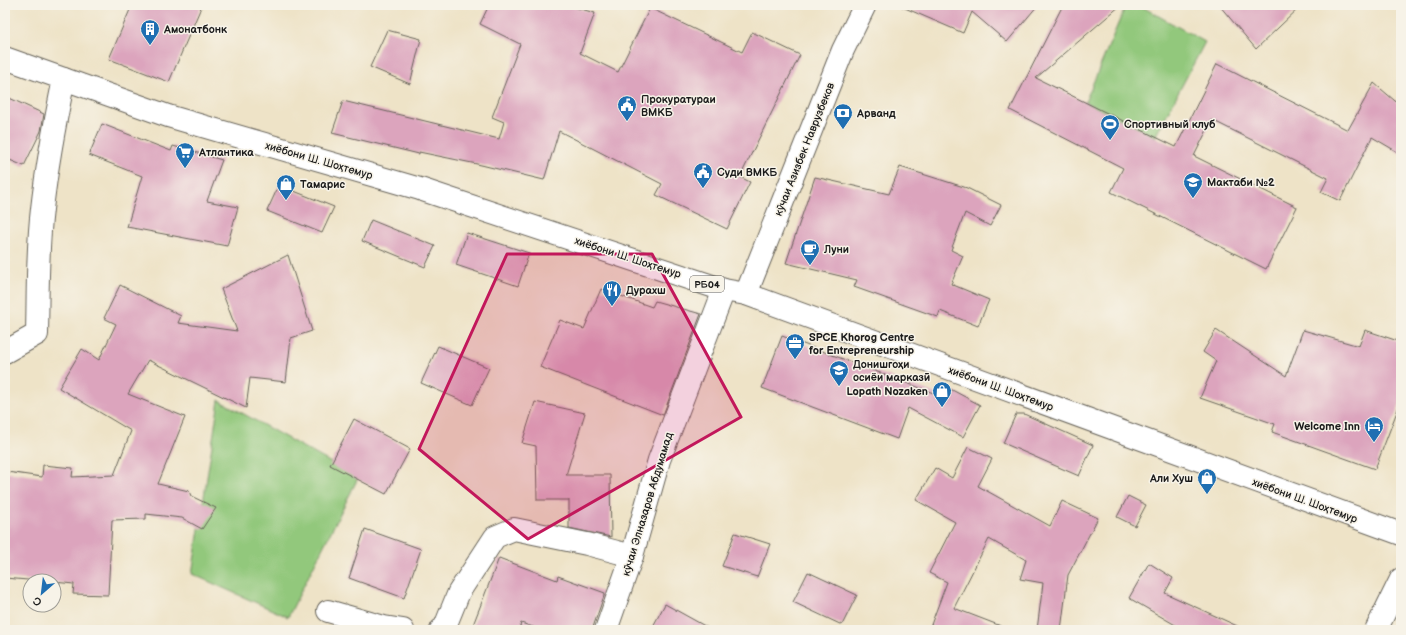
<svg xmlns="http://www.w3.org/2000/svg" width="1406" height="635" font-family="'Balsamiq Sans',sans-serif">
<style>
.green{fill:#92c87b;stroke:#57724c}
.building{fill:#dca4bd}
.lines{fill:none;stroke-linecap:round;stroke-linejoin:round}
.minor-casing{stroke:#666258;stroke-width:24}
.major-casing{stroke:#666258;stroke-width:24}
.minor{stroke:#fff;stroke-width:22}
.major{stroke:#fff;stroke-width:22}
.marked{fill:#c2185b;fill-opacity:0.2;stroke:#c2185b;stroke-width:3;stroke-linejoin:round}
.labels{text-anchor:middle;stroke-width:3;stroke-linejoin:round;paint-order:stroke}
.shield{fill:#f7f3e8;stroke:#5e5c59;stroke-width:1}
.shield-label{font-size:10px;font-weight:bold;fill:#1c1c1c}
.poi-label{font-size:11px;font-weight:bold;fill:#1c1c1c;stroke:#f7f3e8;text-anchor:start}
.street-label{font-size:11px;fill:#1c1c1c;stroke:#f7f3e8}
</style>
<rect width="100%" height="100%" fill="#f7f3e8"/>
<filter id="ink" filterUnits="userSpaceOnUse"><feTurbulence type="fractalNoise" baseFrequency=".025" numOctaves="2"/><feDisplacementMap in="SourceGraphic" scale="8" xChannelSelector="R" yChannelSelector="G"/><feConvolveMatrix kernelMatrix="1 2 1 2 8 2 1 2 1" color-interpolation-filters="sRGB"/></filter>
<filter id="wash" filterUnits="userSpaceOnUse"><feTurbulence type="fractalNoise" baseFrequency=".012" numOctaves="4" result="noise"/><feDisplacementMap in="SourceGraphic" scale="16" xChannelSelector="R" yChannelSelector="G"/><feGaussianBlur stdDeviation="0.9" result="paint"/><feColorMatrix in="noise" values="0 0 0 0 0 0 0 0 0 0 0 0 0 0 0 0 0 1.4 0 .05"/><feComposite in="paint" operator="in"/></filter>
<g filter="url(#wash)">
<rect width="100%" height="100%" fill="#eee3c7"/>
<g class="green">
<path d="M1126,5H1139L1205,42L1155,137L1085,102Z"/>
<path d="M219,400L358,478L288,617L192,574Z"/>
</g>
<g id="blocks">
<g class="building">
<path d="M132,5H202L169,82L109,59Z"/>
<path d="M489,5H567L595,13L580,53L618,72L650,8L742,52L752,32L800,55L740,177L750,182L727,229L656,195L662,184L559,131L544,180L477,164L419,152V154L332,133L343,101L499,139L504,122L492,117L520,44L480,24Z"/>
<path d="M898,5H1038L1007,42L972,12L963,33Z"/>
<path d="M1063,5H1121L1036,78L1176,147L1217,64L1348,130L1374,83L1401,106V154L1372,137L1340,201L1321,192L1328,178L1212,120L1194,156L1297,207L1266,269L1111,192L1123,168L1010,110Z"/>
<path d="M1219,5H1302L1256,49Z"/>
<path d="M387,30L421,39L410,84L370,67Z"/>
<path d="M5,96L44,114L41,131L24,166L5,158Z"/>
<path d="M102,124L171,151L173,146L222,160L207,201L238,207L227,246L127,227L142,176L89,155Z"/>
<path d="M900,167L967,188L1001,205L990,226L965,213L951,250L963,256L951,284L989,300L978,326L940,311L938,317L854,287L857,280L786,263L815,177L889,194Z"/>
<path d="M279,185L334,207L322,233L267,211Z"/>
<path d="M371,220L435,246L425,267L362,241Z"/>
<path d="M467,233L529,253L518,286L456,265Z"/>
<path d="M288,255L312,331L291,338L286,382L250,378L246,408L148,360L128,394L185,417L158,484L189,491L191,496L216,508L202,529L182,518L146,514V519L112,520L108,595L73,594L74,584L54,582V581H39L5,578V488L7,472L42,477L43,465L73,468L72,477L114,475L131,431L59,388L82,349L99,360L116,324L104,318L120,285L181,316L178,323L237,331L221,289Z"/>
<path d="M601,289L652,307L655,301L701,314L663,415L540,367L560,320L584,329Z"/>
<path d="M1216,330L1286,376L1303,330L1359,346L1365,330L1401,342V401L1375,469L1272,432L1275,424L1200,398L1216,361L1203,352Z"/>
<path d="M782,336L936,394L941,384L980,405L963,437L908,408L897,439L762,388Z"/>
<path d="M438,346L489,368L472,405L421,383Z"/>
<path d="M535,402L585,413L566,475H610L611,537L569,528V500H537L536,446L522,443Z"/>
<path d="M1016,414H1024L1093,445L1079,476L1003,443Z"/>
<path d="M354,419L410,449L386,494L330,465Z"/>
<path d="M968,447L992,459L978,486L1050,526L1062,501L1098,518L1068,575L1061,630H1037L1043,583L1020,579L1026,560L989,539L954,608L1006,628L1005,630H929L947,582L929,573L955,522L916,500L935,468L952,478Z"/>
<path d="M1128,496L1146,505L1135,526L1117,517Z"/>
<path d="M365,529L421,549L404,598L349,578Z"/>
<path d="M735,533L770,544L757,577L722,566Z"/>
<path d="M499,558L557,580L558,576L605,593L592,630H542L521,623L519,630H471Z"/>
<path d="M1149,563L1173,578L1165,593L1246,630H1184L1129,598Z"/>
<path d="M808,572L857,595L842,625L793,602Z"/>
<path d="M665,604L712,630H651Z"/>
</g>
</g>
</g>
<g filter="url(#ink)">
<use href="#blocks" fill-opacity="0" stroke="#666258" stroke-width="1"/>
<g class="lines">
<g class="minor-casing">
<g id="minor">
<path d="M746,294L843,50L865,5"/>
<path d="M5,352L37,334C38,292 37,250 42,209C47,165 55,122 64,79"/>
<path d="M328,611L384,627L403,630"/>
<path d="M441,630L444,629L459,592L495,537L514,529L587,544L632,556"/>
<path d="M606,630L632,556L659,460L724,290"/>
<path d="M1376,630L1401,579"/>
</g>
</g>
<g class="major-casing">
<path id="major" d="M5,58L168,116L420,189L724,290L746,294L1401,534"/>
</g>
<use href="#minor" class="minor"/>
<use href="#major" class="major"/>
</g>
</g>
<path class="marked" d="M507,254H652L741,417L528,539L419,449Z"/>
<defs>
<g id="building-pin" transform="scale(1)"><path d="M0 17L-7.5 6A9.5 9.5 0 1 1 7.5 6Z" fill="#1f6fb2" stroke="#f7f3e8"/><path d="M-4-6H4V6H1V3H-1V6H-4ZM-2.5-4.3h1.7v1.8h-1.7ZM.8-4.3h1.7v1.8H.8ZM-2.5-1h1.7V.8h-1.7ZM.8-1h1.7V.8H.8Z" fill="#fff"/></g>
<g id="civic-pin" transform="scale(1)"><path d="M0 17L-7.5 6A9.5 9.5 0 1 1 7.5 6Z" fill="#1f6fb2" stroke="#f7f3e8"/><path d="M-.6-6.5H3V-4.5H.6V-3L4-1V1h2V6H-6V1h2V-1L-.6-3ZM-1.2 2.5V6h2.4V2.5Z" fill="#fff"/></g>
<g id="bank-pin" transform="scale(1)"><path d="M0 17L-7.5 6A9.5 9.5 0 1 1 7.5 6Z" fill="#1f6fb2" stroke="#f7f3e8"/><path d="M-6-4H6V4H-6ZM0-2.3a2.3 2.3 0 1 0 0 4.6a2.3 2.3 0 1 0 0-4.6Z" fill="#fff"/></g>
<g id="stadium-pin" transform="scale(1)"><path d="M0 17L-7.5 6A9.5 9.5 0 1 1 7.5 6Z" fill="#1f6fb2" stroke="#f7f3e8"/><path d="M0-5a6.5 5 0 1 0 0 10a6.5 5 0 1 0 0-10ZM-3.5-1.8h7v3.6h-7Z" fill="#fff"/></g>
<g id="supermarket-pin" transform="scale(1)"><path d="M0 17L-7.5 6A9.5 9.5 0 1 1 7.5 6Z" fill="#1f6fb2" stroke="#f7f3e8"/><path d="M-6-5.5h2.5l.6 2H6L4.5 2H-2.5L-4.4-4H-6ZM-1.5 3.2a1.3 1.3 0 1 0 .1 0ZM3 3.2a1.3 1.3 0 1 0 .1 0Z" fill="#fff"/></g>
<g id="school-pin" transform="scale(1)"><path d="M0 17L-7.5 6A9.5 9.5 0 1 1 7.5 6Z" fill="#1f6fb2" stroke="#f7f3e8"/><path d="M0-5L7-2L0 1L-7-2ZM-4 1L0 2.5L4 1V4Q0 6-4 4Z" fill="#fff"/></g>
<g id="shop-pin" transform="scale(1)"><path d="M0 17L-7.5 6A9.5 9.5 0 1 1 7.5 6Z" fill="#1f6fb2" stroke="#f7f3e8"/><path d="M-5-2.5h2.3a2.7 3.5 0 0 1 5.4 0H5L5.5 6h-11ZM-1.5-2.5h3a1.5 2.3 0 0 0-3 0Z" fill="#fff"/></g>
<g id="cafe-pin" transform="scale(1)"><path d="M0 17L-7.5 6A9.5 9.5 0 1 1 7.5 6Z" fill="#1f6fb2" stroke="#f7f3e8"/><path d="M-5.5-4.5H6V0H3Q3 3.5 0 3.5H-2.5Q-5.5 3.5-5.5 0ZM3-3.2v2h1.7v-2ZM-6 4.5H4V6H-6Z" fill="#fff"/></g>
<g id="restaurant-pin" transform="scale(1)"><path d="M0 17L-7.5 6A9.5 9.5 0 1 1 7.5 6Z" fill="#1f6fb2" stroke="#f7f3e8"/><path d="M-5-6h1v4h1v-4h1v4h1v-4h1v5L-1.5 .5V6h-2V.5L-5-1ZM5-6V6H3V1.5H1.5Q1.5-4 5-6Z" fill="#fff"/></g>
<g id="office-pin" transform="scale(1)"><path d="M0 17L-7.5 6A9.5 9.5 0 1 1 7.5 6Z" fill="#1f6fb2" stroke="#f7f3e8"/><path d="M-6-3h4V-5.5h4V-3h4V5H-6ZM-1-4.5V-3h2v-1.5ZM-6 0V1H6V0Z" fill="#fff"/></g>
<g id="university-pin" transform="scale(1)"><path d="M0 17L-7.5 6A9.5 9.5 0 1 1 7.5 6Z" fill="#1f6fb2" stroke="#f7f3e8"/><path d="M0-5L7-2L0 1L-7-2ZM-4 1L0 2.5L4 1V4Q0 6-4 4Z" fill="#fff"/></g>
<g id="hotel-pin" transform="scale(1)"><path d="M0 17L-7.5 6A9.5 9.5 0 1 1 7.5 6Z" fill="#1f6fb2" stroke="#f7f3e8"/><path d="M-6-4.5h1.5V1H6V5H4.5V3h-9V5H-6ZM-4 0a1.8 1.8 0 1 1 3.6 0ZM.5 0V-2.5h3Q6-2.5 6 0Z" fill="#fff"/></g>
</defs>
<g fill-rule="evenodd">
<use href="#building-pin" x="150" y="29"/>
<use href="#civic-pin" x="627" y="105"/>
<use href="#bank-pin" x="843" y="113"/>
<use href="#stadium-pin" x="1110" y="124"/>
<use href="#supermarket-pin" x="185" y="152"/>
<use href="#civic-pin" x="703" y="172"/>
<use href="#school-pin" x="1193" y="182"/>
<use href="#shop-pin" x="286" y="184"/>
<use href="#cafe-pin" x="810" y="249"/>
<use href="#restaurant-pin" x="612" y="290"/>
<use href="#office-pin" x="795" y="343"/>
<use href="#university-pin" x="839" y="370"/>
<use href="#shop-pin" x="942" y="391"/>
<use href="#hotel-pin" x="1374" y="426"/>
<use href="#shop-pin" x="1207" y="478"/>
</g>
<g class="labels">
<rect class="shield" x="690" y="276" width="34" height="16" rx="3"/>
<g class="shield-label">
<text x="707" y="288">РБ04</text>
</g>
<g class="poi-label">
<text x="164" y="33">Амонатбонк</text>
<text x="641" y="103">Прокуратураи<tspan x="641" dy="13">ВМКБ</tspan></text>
<text x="857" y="117">Арванд</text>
<text x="1124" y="128">Спортивный клуб</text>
<text x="199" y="156">Атлантика</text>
<text x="717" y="176">Суди ВМКБ</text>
<text x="1207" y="186">Мактаби №2</text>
<text x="300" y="188">Тамарис</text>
<text x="824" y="253">Луни</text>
<text x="626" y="294">Дурахш</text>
<text x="809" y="341">SPCE Khorog Centre<tspan x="809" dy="13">for Entrepreneurship</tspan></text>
<text x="853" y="368">Донишгоҳи<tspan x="853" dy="13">осиёи марказӣ</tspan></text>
<text x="928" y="395" text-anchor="end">Lopath Nozaken</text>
<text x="1360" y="430" text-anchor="end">Welcome Inn</text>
<text x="1193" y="482" text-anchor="end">Али Хуш</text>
</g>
<g class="street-label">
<text transform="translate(804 149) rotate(-68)" y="4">кӯчаи Азизбек Наврузбеков</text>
<text transform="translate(319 160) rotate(16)" y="4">хиёбони Ш. Шоҳтемур</text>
<text transform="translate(628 257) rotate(18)" y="4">хиёбони Ш. Шоҳтемур</text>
<text transform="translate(1001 388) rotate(20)" y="4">хиёбони Ш. Шоҳтемур</text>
<text transform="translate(1305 500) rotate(20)" y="4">хиёбони Ш. Шоҳтемур</text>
<text transform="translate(647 504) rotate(-73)" y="4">кӯчаи Элназаров Абдумамад</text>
</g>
</g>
<rect width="1406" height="635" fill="none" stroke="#f7f3e8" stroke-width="20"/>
<g transform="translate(42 593) rotate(208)"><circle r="19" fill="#f7f3e8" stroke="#9f9d96"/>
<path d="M0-3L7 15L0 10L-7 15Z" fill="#1f6fb2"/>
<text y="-6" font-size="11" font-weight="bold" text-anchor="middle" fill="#1c1c1c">С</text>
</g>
</svg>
